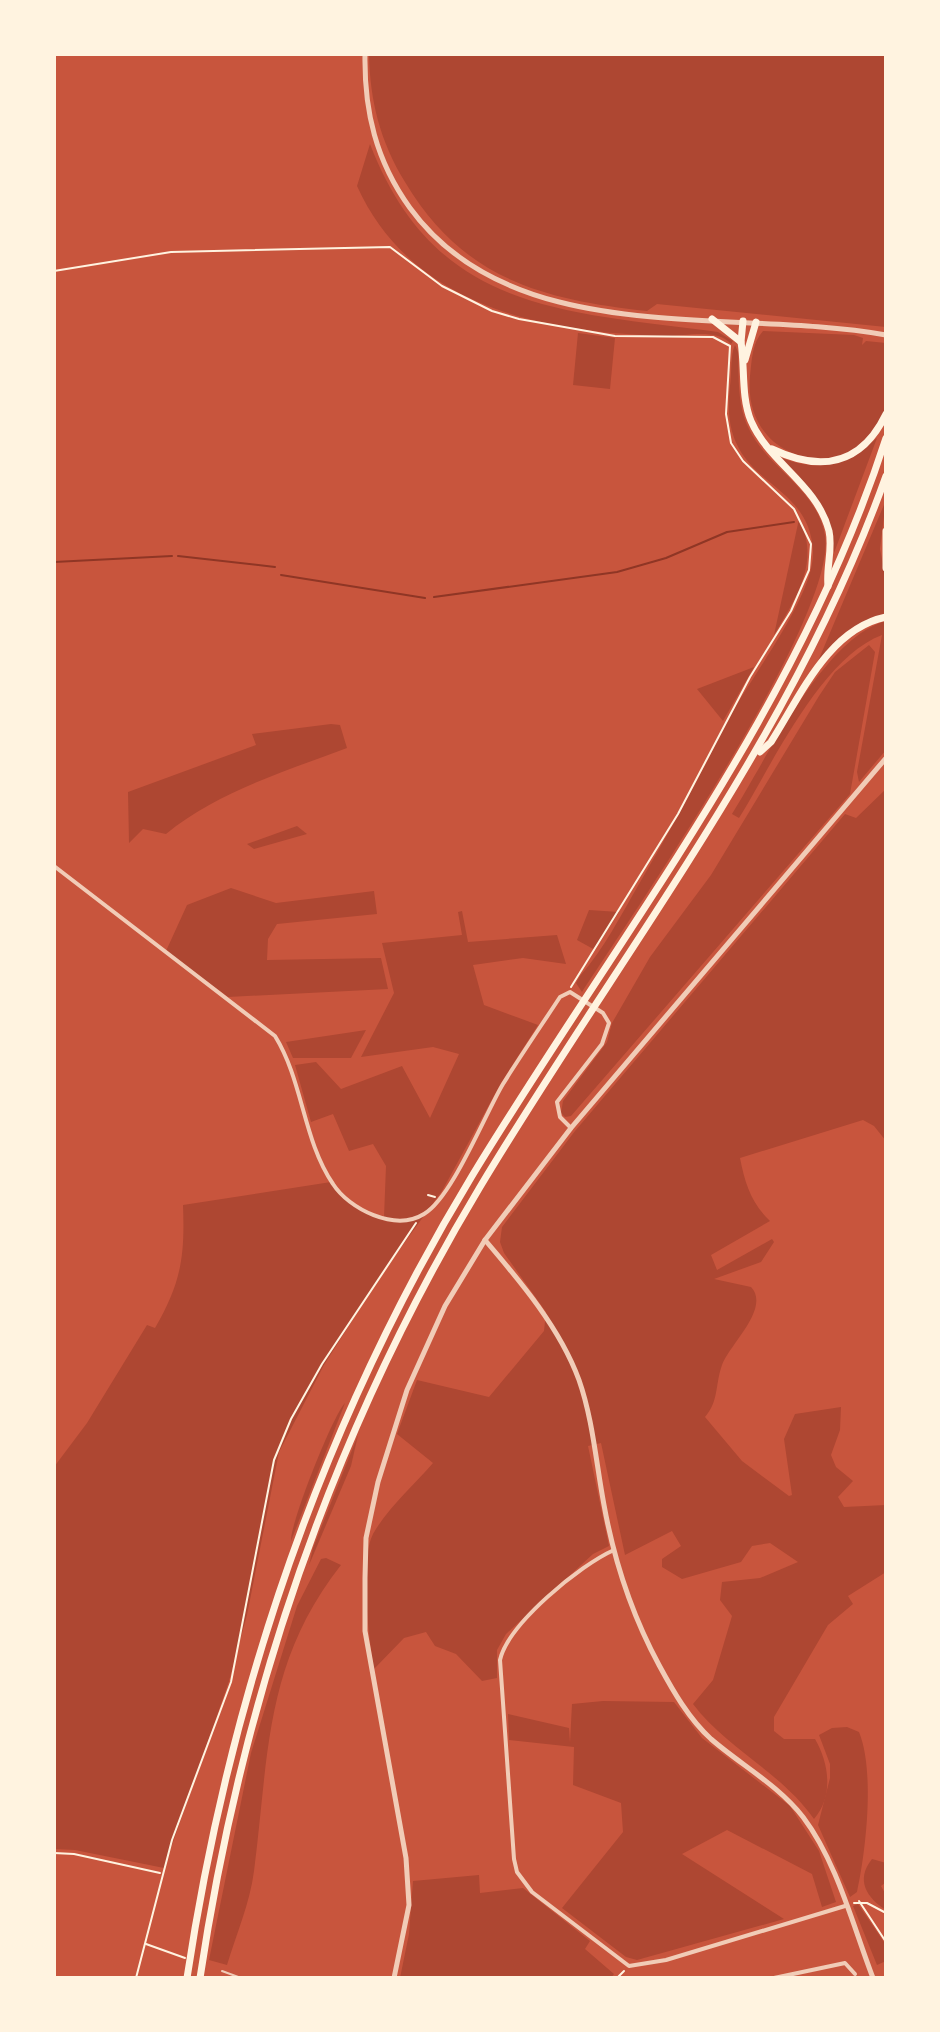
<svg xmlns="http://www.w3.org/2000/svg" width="940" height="2032" font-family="'Source Serif 4',serif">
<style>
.green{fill:#ae4732}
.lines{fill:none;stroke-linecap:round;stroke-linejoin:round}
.stream{stroke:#8f3625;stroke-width:2}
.path{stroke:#fff3e0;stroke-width:2}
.service{stroke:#f1ccb7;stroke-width:2}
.minor{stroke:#f1ccb7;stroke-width:4}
.tertiary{stroke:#f1ccb7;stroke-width:5}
.trunk{stroke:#fff3e0;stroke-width:7}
</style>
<rect width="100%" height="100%" fill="#c8553d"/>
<g class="green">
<path d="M369,54H886V327L657,304L647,311C541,299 463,279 405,182C380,141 370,101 369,54Z"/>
<path d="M370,144C435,313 564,311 718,332L733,341L731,344C717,328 686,336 667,336C546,333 412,308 357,186Z"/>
<path d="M763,331L854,335L863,338L862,345L866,341L886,343C886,363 890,386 886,405C868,489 741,471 750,376C752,359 752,343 763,331Z"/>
<path d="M578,333L615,338L610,389L573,385Z"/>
<path d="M735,345L738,352C739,378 737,405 749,429C768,469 818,489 825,536C838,616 633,914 582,992L576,983L580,976C604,949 621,915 639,884C670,831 699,778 726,724C748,680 815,597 813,551C809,474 717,489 730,386C732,374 730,355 735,345Z"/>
<path d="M877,438L834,553C831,511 810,487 782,458C820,473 848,464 877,438Z"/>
<path d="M886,500L880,549L886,579V613L847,631L816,666Z"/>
<path d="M799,519C821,562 796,598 774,635Z"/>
<path d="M886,621V750L859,782L857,772L882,635C821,658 773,763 739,818L732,814C766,760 824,637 886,621Z"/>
<path d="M869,645L875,652L850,794L571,1116L565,1117L561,1113L563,1101L607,1042L612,1023L650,957L711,875L819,696L835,672Z"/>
<path d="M754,667L723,721L697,689Z"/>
<path d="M331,724L340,725L347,748C286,771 217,792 166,834L143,829L129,843L128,792L256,745L252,734Z"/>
<path d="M886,789V1141L874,1126L863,1120L740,1158C745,1183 751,1203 770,1221L711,1255L717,1270L772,1239L774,1242L761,1262L714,1279L751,1287C771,1308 729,1345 722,1365C715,1385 719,1401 705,1417L742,1461L789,1496L792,1495L784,1439L795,1414L841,1407L840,1430L831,1455L836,1467L853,1481L838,1497L844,1507L886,1505V1572L848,1596L853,1604L828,1625L774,1717V1731L784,1739H815C829,1763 834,1796 814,1819C781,1772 727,1749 693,1704L713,1680L732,1616L720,1600L722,1582L760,1578L798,1562L770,1543L752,1546L741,1562L682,1579L662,1567V1559L681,1546L672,1531L625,1555L601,1443L588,1446L609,1546L593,1554L506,1634L497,1650V1678L482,1681L456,1654L435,1646L426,1632L404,1638L374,1669C369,1639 359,1561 373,1534C387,1509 414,1485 433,1463L397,1434L417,1380L489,1397L544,1331L546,1312L504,1253L500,1242L502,1227L575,1131L845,814L856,818Z"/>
<path d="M297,826L307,834L254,849L247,844Z"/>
<path d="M231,888L276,903L374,891L377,914L277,924L268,939L267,960L381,958L388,989L228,997L166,951L187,905Z"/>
<path d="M589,910L619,912L595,950L577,940Z"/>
<path d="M462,911L468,942L557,935L566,964L523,958L473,965L484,1005L538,1025L501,1083L442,1191L381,1275L324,1365L279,1452L247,1615L229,1681L164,1868L75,1850L54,1849V1467L87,1423L147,1325L155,1328C181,1283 185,1257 183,1205L331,1182L362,1211L384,1217L386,1166L373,1144L349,1151L333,1114L311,1122L295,1065L316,1062L341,1089L402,1066L430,1118L459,1054L433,1047L361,1057L394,993L382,943L462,935L458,912Z"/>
<path d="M366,1030L351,1058H293L286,1042Z"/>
<path d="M345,1403L291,1541C290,1523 333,1415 345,1403Z"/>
<path d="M358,1435L351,1466L309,1565L313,1548Z"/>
<path d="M326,1558L341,1565C264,1663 269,1755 254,1871C250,1903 236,1935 227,1965L209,1960L251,1753L297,1606L321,1559Z"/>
<path d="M603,1701L674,1702L702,1738L790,1806L819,1851L836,1902L822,1907L812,1874L727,1830L682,1854L784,1919L637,1960L626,1957L562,1908L623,1832L621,1803L573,1785L574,1747L509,1740L508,1714L569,1728L570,1743L572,1704Z"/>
<path d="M832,1728L847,1727L859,1732C875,1771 866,1851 857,1892L850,1897L818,1825L830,1778V1764L819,1735Z"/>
<path d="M872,1859L886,1863V1882L881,1886L886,1895V1910C867,1898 855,1880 872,1859Z"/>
<path d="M479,1875L480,1893L523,1888L590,1941L585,1949L614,1974L611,1978H400L409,1934L413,1881Z"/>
<path d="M858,1904L886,1945V1961L877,1965L853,1906Z"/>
</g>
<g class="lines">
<g class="stream">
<path d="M178,556L275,567"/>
<path d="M54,562L172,556"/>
<path d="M281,575L425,598"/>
<path d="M434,597L617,572L666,558L727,532L794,522"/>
</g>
<g class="path">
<path d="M54,271L171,252L390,247L442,286L492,311L519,319L615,336L713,337L730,346L726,414L731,443L743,461L794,509L811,544L809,570L791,611L750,677L678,814L571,987"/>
<path d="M428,1195L435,1197"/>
<path d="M54,1853L74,1854L160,1873"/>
<path d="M859,1901L886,1942"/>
<path d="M854,1903H867L886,1913"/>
<path d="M146,1944L185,1958"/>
<path d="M136,1978L172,1840L231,1682L274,1460L291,1419L322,1364L416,1223"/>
<path d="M617,1978L624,1971"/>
</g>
<path class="service" d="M222,1971L241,1978"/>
<g class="minor">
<path d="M54,866L275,1036C303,1081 303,1140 333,1184C349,1209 395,1232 424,1214C452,1198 485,1114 503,1084C521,1055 541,1026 560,997L570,992L603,1013L609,1023L602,1044L557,1102L560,1117L571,1128"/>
<path d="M614,1550C580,1565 508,1624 500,1660L514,1859L517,1872L532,1892L629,1966L666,1960L845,1906"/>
<path d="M774,1978L845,1963L855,1974"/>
</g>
<g class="tertiary">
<path d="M365,54C364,111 376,161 410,208C514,351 732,307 886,335"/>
<path d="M485,1240C520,1281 560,1328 579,1380C593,1420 596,1463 604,1505C614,1560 632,1615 659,1665C673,1691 689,1719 711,1739C741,1765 778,1785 803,1817C837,1862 853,1926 873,1978"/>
<path d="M394,1978L409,1905L406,1858L365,1631V1578L366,1538L378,1482L407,1390L445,1306L485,1240L571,1128L886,758"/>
</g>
<g class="trunk">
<path d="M712,319L741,342C745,367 741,397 751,421C769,463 817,484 829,531C833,549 826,567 828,586"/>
<path d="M741,342L743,321"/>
<path d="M745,360L756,322"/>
<path d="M772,449C820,472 861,466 886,414"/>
<path d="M886,531V568"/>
<path d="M760,752L771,742C800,697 828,629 886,617"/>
<path d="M187,1978C230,1694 323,1422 472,1176C619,934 798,711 886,438"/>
<path d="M200,1978C242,1698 334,1430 480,1187C621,952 793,737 886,476"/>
</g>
</g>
<rect width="940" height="2032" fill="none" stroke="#fff3e0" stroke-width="112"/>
</svg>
